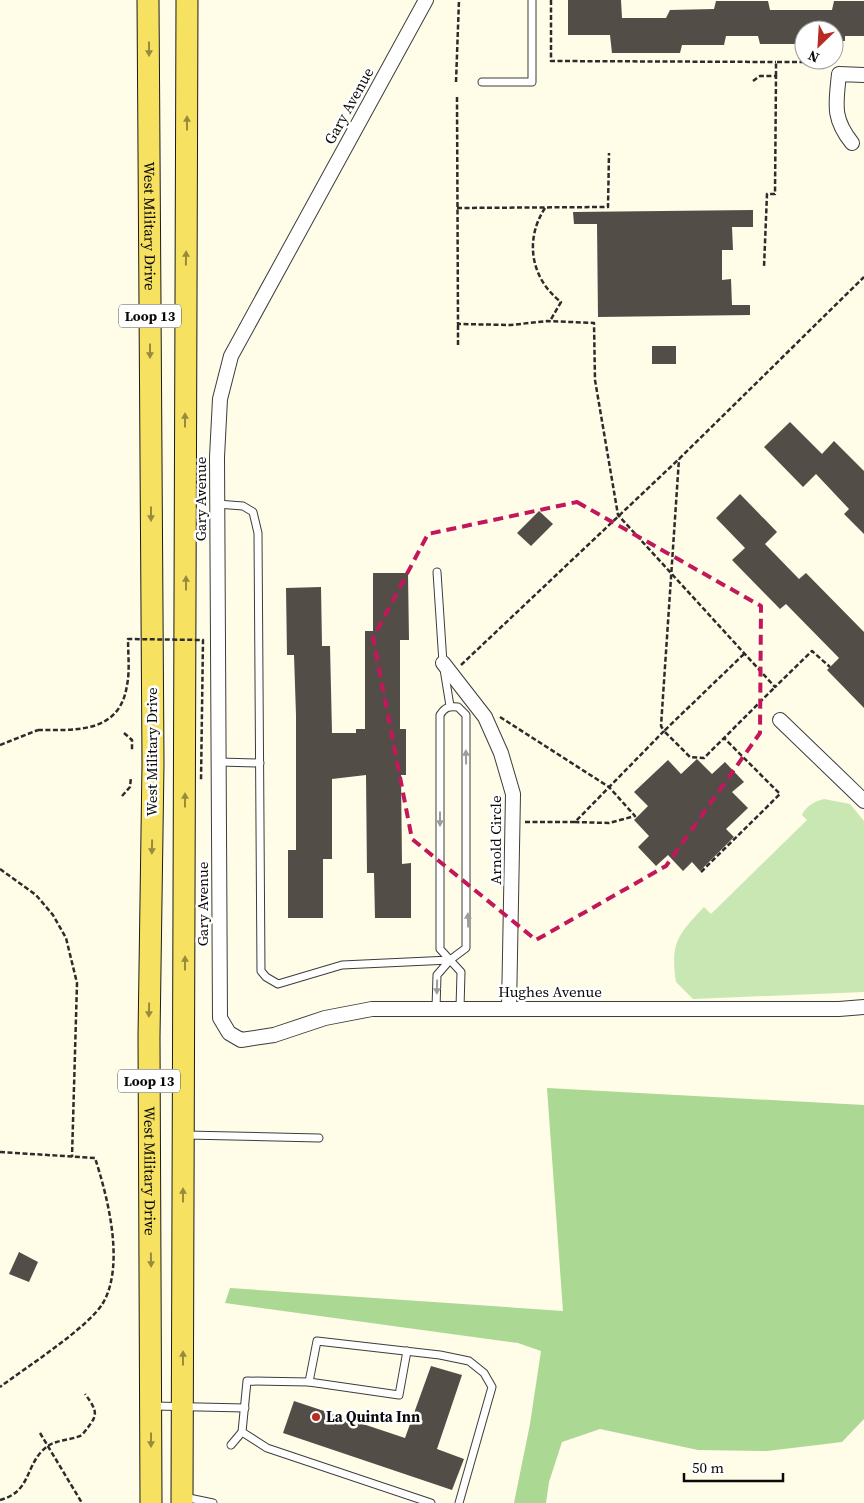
<svg xmlns="http://www.w3.org/2000/svg" width="864" height="1503" font-family="'Source Serif 4',serif">
<style>
.green{fill:#c9e7b3}
.forest{fill:#abd893}
.building{fill:#534d47}
.lines{fill:none;stroke-linecap:round;stroke-linejoin:round}
.service-casing{stroke:#3d3d3d;stroke-width:9}
.minor-casing{stroke:#3d3d3d;stroke-width:16}
.primary-casing{stroke:#1b1b1b;stroke-width:23}
.path{stroke:#2c2c2c;stroke-width:2.5;stroke-dasharray:5 2.5;stroke-linecap:butt}
.service{stroke:#fff;stroke-width:7}
.minor{stroke:#fff;stroke-width:14}
.primary{stroke:#f7e160;stroke-width:21}
.path-bridge{stroke:#2c2c2c;stroke-width:2.5;stroke-dasharray:5 2.5;stroke-linecap:butt}
.oneway{fill:#988b3e}
.oneway2{fill:#9d9d9d}
.marked{fill:none;stroke:#c2185b;stroke-width:4;stroke-dasharray:10 6;stroke-linejoin:round}
.poi-dot{fill:#b72d25;stroke:#fff;stroke-width:2}
.labels{text-anchor:middle;stroke-width:5;stroke-linejoin:round;paint-order:stroke}
.shield{fill:#fff;stroke:#545454;stroke-width:1}
.shield-label{font-size:14px;font-weight:bold;fill:#0a0a0a}
.street-label{font-size:15px;fill:#0a0a0a;stroke:#fff}
.poi-label{font-size:15px;font-weight:bold;fill:#0a0a0a;stroke:#fff;text-anchor:start}
</style>
<rect width="100%" height="100%" fill="#fffce8"/>
<path class="green" d="M824,799L850,804L864,821V992L693,999L676,982C670,942 678,935 704,907L711,914L807,820L802,815C806,806 815,801 824,799Z"/>
<path class="forest" d="M547,1088L864,1105V1419L842,1442L767,1451L698,1450L600,1429L562,1442L549,1482L546,1503H514L530,1424L541,1351L518,1343L225,1303L230,1288L563,1311Z"/>
<g class="building">
<path d="M568,0H621L622,18H666L670,10L714,9L716,1H768L770,10H832L834,1H864V36H845V41H834V30H804V44H760L758,36H726L724,45H682L680,53H612L610,35H568Z"/>
<path d="M753,210V227H732L733,250H722V280L731,279L732,305H750V315L598,317L597,224H574L573,212Z"/>
<rect x="652" y="346" width="24" height="18"/>
<path d="M790,422L822,454L834,441L864,471V534L844,514L849,509L816,474L803,487L764,447Z"/>
<path d="M740,494L777,532L765,544L799,579L806,573L864,632V708L827,670L839,658L786,604L780,609L732,560L745,548L716,518Z"/>
<path d="M539,511L553,524L531,546L517,533Z"/>
<path d="M373,573H408L409,640H400V729H406V775H401L402,864L411,863V918H375L374,873H367L366,775L332,779V859H323V918H288V850H296V715L294,655H287L286,588L321,587L322,646H330L332,733H356V729H365V631H373Z"/>
<path d="M697,759L712,774L725,762L744,782L732,792L748,808L726,829L734,837L700,871L692,862L683,871L668,855L656,866L638,847L649,836L634,820L648,806L634,792L668,760L681,774Z"/>
<path d="M19,1252L38,1262L29,1282L9,1274Z"/>
<path d="M431,1366L462,1375L437,1449L464,1459L452,1490L283,1433L294,1401L405,1438Z"/>
</g>
<g class="lines">
<g class="service-casing">
<g id="service">
<path d="M482,82H532V0"/>
<path d="M217,504L243,506L253,512L258,533L261,971L266,977L278,984L342,965L450,960L466,948V715L458,707C449,706 445,707 440,715V949L450,960"/>
<path d="M437,572L443,663L450,706"/>
<path d="M219,762L260,763"/>
<path d="M436,1008L437,975L450,960L461,972L460,1008"/>
<path d="M186,1135L319,1138"/>
<path d="M309,1382L399,1395L407,1351"/>
<path d="M154,1406L245,1408"/>
<path d="M231,1445L242,1432"/>
<path d="M184,1497L213,1503"/>
<path d="M431,1503L267,1448L242,1432L247,1381L309,1382L317,1341L440,1355L469,1361L484,1373L492,1387L459,1503"/>
</g>
</g>
<g class="minor-casing">
<g id="minor">
<path d="M426,0L231,356L220,399L217,457L220,1018L229,1033L241,1040L274,1035L325,1018L372,1009H839L864,1007"/>
<path d="M852,143C832,118 836,104 839,74L864,75"/>
<path d="M443,663L485,717L501,753L513,794L509,1008"/>
<path d="M780,720L864,801"/>
</g>
</g>
<g class="primary-casing">
<g id="primary">
<path id="s1" d="M148,0L153,764L149,1037L151,1503"/>
<path d="M182,1503L187,0"/>
</g>
</g>
<g class="path">
<path d="M551,0V61L776,62"/>
<path d="M776,76V62H833"/>
<path d="M753,81L760,76H776L775,194H767L764,267"/>
<path d="M456,82L459,0"/>
<path d="M457,97L458,324L511,325L547,321L594,323L595,380L618,515L775,687L812,651L830,667"/>
<path d="M457,208L608,207L609,153"/>
<path d="M545,208C524,240 531,279 561,302L550,321"/>
<path d="M458,345V324"/>
<path d="M744,654L664,731L690,757L704,758L775,687"/>
<path d="M461,665L680,458L864,277"/>
<path d="M500,717L609,787L635,816L609,823L575,822"/>
<path d="M124,733L132,740V751"/>
<path d="M0,745L38,730"/>
<path d="M122,796L130,787L131,777"/>
<path d="M525,822H575L664,731L661,726L679,459"/>
<path d="M0,869L36,895L53,915L66,938L77,983L72,1157"/>
<path d="M701,872L780,794L724,738"/>
<path d="M0,1152L95,1158C108,1198 125,1265 103,1303C88,1328 25,1368 0,1387"/>
<path d="M40,1433L82,1503"/>
<path d="M0,1500C30,1492 25,1469 42,1451C54,1438 68,1442 82,1435C97,1416 100,1414 85,1394"/>
</g>
<use href="#service" class="service"/>
<use href="#minor" class="minor"/>
<use href="#primary" class="primary"/>
<path class="path-bridge" d="M38,730C75,730 120,734 127,685C130,671 128,654 128,639L203,640L201,781"/>
</g>
<defs><path id="oneway-solid" d="M-6-.8H1V-3.2L6.5 0L1 3.2V.8H-6Z" transform="scale(1.25)"/></defs>
<g class="oneway">
<use href="#oneway-solid" transform="translate(149 49) rotate(90)"/>
<use href="#oneway-solid" transform="translate(187 123) rotate(-90)"/>
<use href="#oneway-solid" transform="translate(186 258) rotate(-89)"/>
<use href="#oneway-solid" transform="translate(150 351) rotate(90)"/>
<use href="#oneway-solid" transform="translate(185 420) rotate(-90)"/>
<use href="#oneway-solid" transform="translate(151 514) rotate(90)"/>
<use href="#oneway-solid" transform="translate(186 583) rotate(-90)"/>
<use href="#oneway-solid" transform="translate(185 800) rotate(-90)"/>
<use href="#oneway-solid" transform="translate(152 847) rotate(91)"/>
<use href="#oneway-solid" transform="translate(185 963) rotate(-90)"/>
<use href="#oneway-solid" transform="translate(149 1010) rotate(91)"/>
<use href="#oneway-solid" transform="translate(183 1195) rotate(-90)"/>
<use href="#oneway-solid" transform="translate(151 1260) rotate(89)"/>
<use href="#oneway-solid" transform="translate(183 1358) rotate(-90)"/>
<use href="#oneway-solid" transform="translate(151 1440) rotate(90)"/>
</g>
<g class="oneway2">
<use href="#oneway-solid" transform="translate(466 757) rotate(-91)"/>
<use href="#oneway-solid" transform="translate(440 819) rotate(90)"/>
<use href="#oneway-solid" transform="translate(468 920) rotate(-91)"/>
<use href="#oneway-solid" transform="translate(437 987) rotate(91)"/>
</g>
<path class="marked" d="M577,502L761,606L760,733L666,866L536,940L412,839L373,638L428,534Z"/>
<circle class="poi-dot" cx="316" cy="1417" r="5"/>
<g class="labels">
<g class="shield">
<rect x="119" y="304.5" width="62" height="23" rx="4"/>
<rect x="118" y="1069.5" width="62" height="23" rx="4"/>
</g>
<g class="shield-label">
<text x="150" y="321">Loop 13</text>
<text x="149" y="1086">Loop 13</text>
</g>
<g class="street-label">
<text transform="translate(349 106) rotate(-61)" y="5">Gary Avenue</text>
<text dy="5" stroke="none"><textPath href="#s1" startOffset="226">West Military Drive</textPath></text>
<text transform="translate(201 499) rotate(-90)" y="5">Gary Avenue</text>
<text transform="translate(152 752) rotate(-90)" y="5">West Military Drive</text>
<text transform="translate(496 840) rotate(-90)" y="5">Arnold Circle</text>
<text transform="translate(203 904) rotate(-90)" y="5">Gary Avenue</text>
<text x="550" y="997">Hughes Avenue</text>
<text dy="5" stroke="none"><textPath href="#s1" startOffset="1171">West Military Drive</textPath></text>
</g>
<g class="poi-label">
<text x="326" y="1422">La Quinta Inn</text>
</g>
</g>
<g transform="translate(819 45) rotate(205)"><circle r="24" fill="#ffffff" stroke="#9d9d9d"/>
<path d="M0-4L9 19L0 12L-9 19Z" fill="#b72d25"/>
<text y="-8" font-size="14" font-weight="bold" text-anchor="middle" fill="#0a0a0a">N</text>
</g>
<path d="M684 1473v8h99v-8" fill="none" stroke="#0a0a0a" stroke-width="2.5"/>
<text x="692" y="1473" font-size="15" fill="#0a0a0a" stroke="#ffffff" stroke-width="4" paint-order="stroke">50 m</text>
</svg>
